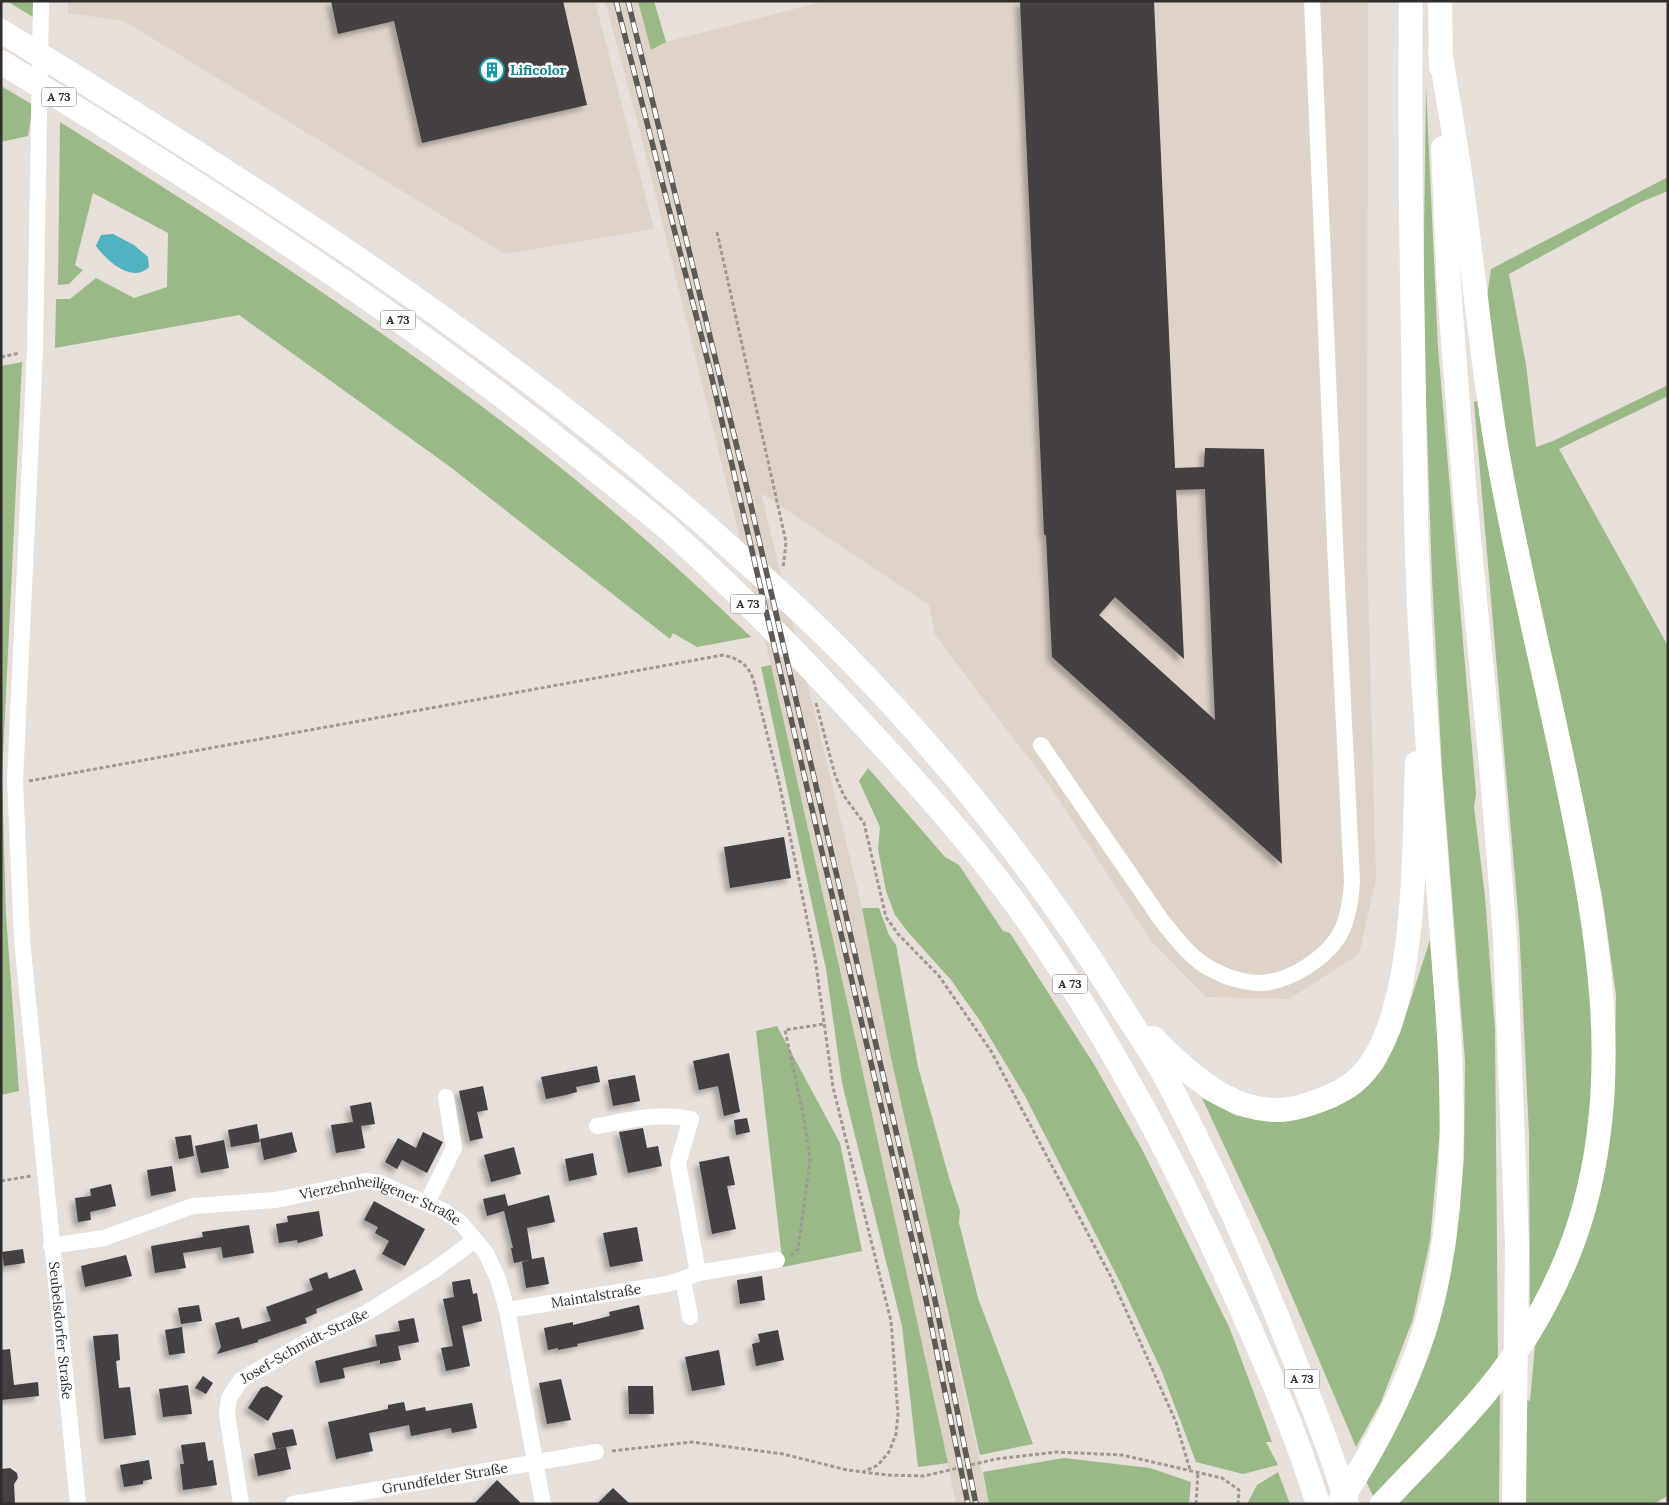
<svg xmlns="http://www.w3.org/2000/svg" width="1669" height="1505" font-family="Lora,serif">
<style>
.built{fill:#dfd3c7}
.green{fill:#99b987}
.water{fill:#51b2c0}
.building{fill:#453f43;fill-rule:evenodd;filter:url(#shadow)}
.lines{fill:none;stroke-linecap:round;stroke-linejoin:round}
.path{stroke:#9f9994;stroke-width:3;stroke-dasharray:4 2.5;stroke-linecap:butt}
.minor{stroke:#fff;stroke-width:16}
.highway{stroke:#fff;stroke-width:24}
.rail-casing{stroke:#5d5955;stroke-width:5.5}
.rail{stroke:#fff;stroke-width:4;stroke-dasharray:11;stroke-linecap:butt}
.labels{text-anchor:middle;stroke-width:5;stroke-linejoin:round;paint-order:stroke}
.shield{fill:#fff;stroke:#6e6c6a;stroke-width:1}
.shield-label{font-size:12px;font-weight:bold;fill:#302d2a}
.culture-label{font-size:14px;font-weight:bold;fill:#0d838f;stroke:#fff;text-anchor:start}
.street-label{font-size:14px;fill:#302d2a;stroke:#fff}
</style>
<defs>
<filter id="shadow"><feDropShadow dx="-4.5" dy="4.5" stdDeviation="2.5" flood-color="#0004"/></filter>
</defs>
<rect width="100%" height="100%" fill="#e7dfd9"/>
<g class="built">
<path d="M68,1H595L654,229L505,254L124,21L68,13Z"/>
<path d="M605,1H638L652,50L666,42L825,1H1368L1367,552L1376,880L1359,954L1289,999L1206,997L1152,942L1049,785L935,635L929,605L761,493L862,907L891,1058L989,1504H956L856,1041L771,665L638,124Z"/>
</g>
<g class="green">
<path d="M7,1H33V17Z"/>
<path d="M638,1H654L666,42L651,50Z"/>
<path d="M1,86L33,105L28,136L1,142Z"/>
<path d="M1426,86L1438,348L1476,794L1474,807L1485,897L1495,1030L1498,1362L1463,1405L1373,1496L1365,1479L1456,1239L1464,1159L1465,1061L1442,770L1432,578L1423,313Z"/>
<path d="M60,122C223,224 384,329 536,448C611,507 682,571 751,637L697,647L673,633L670,639L449,466L239,315L55,348L56,299H70L96,278L134,298L167,287L168,233L93,193L75,265L83,270L69,284L58,285Z"/>
<path d="M1668,177V191L1641,202L1509,274L1526,365L1536,447L1553,441L1668,385V396L1559,449L1668,646V1496L1653,1504H1525V1399L1530,1401L1535,1346L1552,1317L1581,1253L1601,1183L1614,1103L1616,995L1602,895L1539,611L1501,413L1486,302L1491,269Z"/>
<path d="M22,362L2,777L6,915L19,1091L1,1095V366Z"/>
<path d="M1480,400L1589,944L1595,1108L1563,1248L1530,1313L1529,1134L1519,924L1474,402Z"/>
<path d="M771,665L856,1041L948,1463L918,1467L902,1326L842,1083L826,969L761,667Z"/>
<path d="M868,768L945,857L959,865L1003,931L1010,933L1095,1066L1144,1153L1230,1329L1272,1442H1266L1278,1465L1243,1474L1196,1462L1162,1372L1121,1284L1025,1096L980,1021L951,980L908,932L895,915L886,891L878,849L880,827L859,781Z"/>
<path d="M862,908H879L889,935L896,945L918,1067L950,1181L960,1211L959,1223L978,1298L1033,1444L980,1455L891,1058Z"/>
<path d="M1430,940L1439,1053L1440,1131L1430,1241L1413,1319L1381,1402L1356,1447L1268,1240L1202,1098L1237,1116L1257,1118L1315,1113L1336,1107L1360,1090L1383,1068L1400,1033Z"/>
<path d="M777,1026L840,1143L862,1251L783,1267L756,1031Z"/>
<path d="M1500,1386L1499,1504H1390Z"/>
<path d="M1064,1458L1150,1468L1191,1482L1189,1504H989L983,1472Z"/>
<path d="M1278,1472L1290,1504H1247L1257,1485Z"/>
</g>
<path class="water" d="M113,234L134,245L148,257L149,267C132,284 107,261 96,246L101,235Z"/>
<g class="building">
<path d="M331,1H563L587,105L422,143L394,21L338,34Z"/>
<path d="M1020,1H1154L1175,468L1204,467L1205,448L1264,449L1282,864L1052,657L1046,536L1044,534ZM1205,489L1215,720L1099,615L1115,597L1184,659L1176,490Z"/>
<path d="M784,837L791,878L730,888L724,847Z"/>
<path d="M729,1053L740,1112L724,1116L718,1086L699,1090L693,1061Z"/>
<path d="M597,1066L600,1082L576,1087L577,1092L566,1095L546,1099L541,1077Z"/>
<path d="M635,1075L640,1101L613,1106L608,1080Z"/>
<path d="M483,1086L488,1110L477,1112L483,1138L470,1141L459,1091Z"/>
<path d="M371,1102L375,1124L361,1126L365,1148L336,1153L331,1125L353,1122L350,1106Z"/>
<path d="M747,1118L750,1132L736,1135L734,1120Z"/>
<path d="M257,1124L260,1142L231,1147L228,1130Z"/>
<path d="M643,1128L647,1148L658,1146L662,1166L628,1173L619,1132Z"/>
<path d="M292,1132L297,1152L264,1160L260,1139Z"/>
<path d="M423,1132L443,1142L427,1173L402,1160L397,1169L385,1162L398,1138L416,1148Z"/>
<path d="M191,1135L194,1156L179,1159L175,1137Z"/>
<path d="M224,1140L229,1168L201,1173L195,1146Z"/>
<path d="M514,1147L521,1174L491,1182L484,1155Z"/>
<path d="M593,1153L597,1175L569,1181L565,1159Z"/>
<path d="M729,1156L735,1185L727,1186L736,1229L712,1234L699,1162Z"/>
<path d="M172,1166L176,1191L151,1196L147,1170Z"/>
<path d="M111,1184L116,1206L90,1212L91,1220L78,1222L75,1198L91,1196L90,1189Z"/>
<path d="M505,1194L508,1206L549,1195L555,1222L527,1228L532,1259L544,1257L549,1284L526,1288L522,1262L529,1260L514,1263L511,1248H513L504,1211L487,1216L483,1199Z"/>
<path d="M374,1201L425,1229L405,1266L382,1254L389,1241L375,1233L378,1227L364,1220Z"/>
<path d="M319,1211L323,1236L298,1243L297,1240L279,1243L276,1224L288,1222L287,1216Z"/>
<path d="M249,1225L254,1253L223,1258L221,1247L183,1253L186,1268L155,1273L151,1246L203,1237L202,1232Z"/>
<path d="M637,1227L643,1261L610,1267L603,1233Z"/>
<path d="M23,1249L25,1263L4,1266L2,1252Z"/>
<path d="M126,1255L132,1276L85,1287L81,1266Z"/>
<path d="M355,1269L363,1290L316,1309L317,1313L305,1318L307,1323L258,1340V1342L217,1354L221,1347L215,1323L239,1317L242,1329L271,1321L266,1307L313,1290L309,1279L327,1272L329,1279Z"/>
<path d="M762,1276L765,1300L740,1304L737,1280Z"/>
<path d="M470,1279L473,1294L477,1293L482,1321L462,1326L470,1366L446,1371L441,1348L453,1346L443,1299L454,1297L452,1282Z"/>
<path d="M199,1305L202,1321L181,1324L178,1308Z"/>
<path d="M639,1305L644,1329L577,1344L578,1346L558,1350V1348L548,1350L544,1328L573,1322V1325L610,1316L609,1312Z"/>
<path d="M414,1318L419,1342L398,1346L401,1360L380,1364V1360L343,1368L345,1378L320,1383L315,1361L377,1346L375,1335L400,1331L398,1321Z"/>
<path d="M182,1327L185,1353L169,1355L165,1330Z"/>
<path d="M778,1330L784,1360L756,1366L752,1344L760,1342L758,1334Z"/>
<path d="M118,1334L120,1360L116,1361L119,1388L130,1387L136,1435L104,1439L93,1336Z"/>
<path d="M10,1349L14,1385L38,1382L39,1396L1,1400V1350Z"/>
<path d="M719,1350L725,1385L692,1391L685,1357Z"/>
<path d="M203,1376L213,1383L206,1394L195,1388Z"/>
<path d="M561,1379L571,1420L547,1424L539,1383Z"/>
<path d="M188,1385L192,1414L163,1417L159,1389Z"/>
<path d="M267,1386L283,1396L268,1421L248,1408L261,1388Z"/>
<path d="M628,1386H653L654,1414H629Z"/>
<path d="M404,1402L406,1411L425,1407L426,1411L472,1403L477,1428L452,1433L451,1428L411,1436L409,1425L369,1433L373,1451L336,1459L328,1422L388,1409V1405Z"/>
<path d="M293,1429L297,1445L276,1449L272,1433Z"/>
<path d="M205,1442L208,1461L213,1460L217,1485L183,1490L180,1464H184L181,1445Z"/>
<path d="M286,1447L291,1469L258,1476L254,1454Z"/>
<path d="M149,1460L152,1479L143,1481V1484L124,1487L120,1465Z"/>
<path d="M10,1468L17,1473L18,1478L14,1484L15,1504H1V1469Z"/>
<path d="M497,1480L522,1504H474Z"/>
<path d="M613,1488L630,1504H597Z"/>
</g>
<g class="lines">
<g class="path">
<path d="M717,232L786,542L783,569"/>
<path d="M1,357L20,353"/>
<path d="M816,703L835,775L844,796L864,823L886,917L898,934L939,976L991,1051L1111,1277L1176,1422L1190,1470"/>
<path d="M29,781L723,655C740,659 749,665 754,682L779,782L815,958L833,1087L891,1321L898,1414L896,1434L889,1452L878,1465L863,1472"/>
<path d="M1,1181L31,1176"/>
<path d="M791,1256L798,1249L810,1160L804,1118L785,1030L824,1024"/>
<path d="M612,1451L692,1442L783,1454L847,1470L887,1475L924,1476L996,1459L1056,1452L1122,1455L1222,1478L1239,1490L1238,1504"/>
<path d="M1196,1504L1198,1472"/>
</g>
<g class="minor">
<path id="s1" d="M41,1L35,351L15,781L22,940L78,1504"/>
<path d="M1041,745L1162,921C1176,938 1191,959 1211,969C1225,977 1242,982 1258,983C1289,983 1329,957 1342,930C1349,915 1351,897 1352,881L1336,565L1312,1"/>
<path d="M597,1126C632,1120 655,1112 691,1119L678,1163L698,1273L683,1279"/>
<path d="M427,1203L454,1148L446,1097"/>
<path id="s2" d="M51,1246L104,1238L193,1206L276,1200L365,1181L380,1183L444,1211L461,1223L486,1253L498,1279L507,1310L543,1504"/>
<path d="M698,1273L777,1260"/>
<path id="s3" d="M507,1310L668,1284L683,1279L690,1317"/>
<path id="s4" d="M241,1504L227,1414L229,1398L241,1380L304,1343L366,1313L433,1271L475,1240"/>
<path id="s5" d="M293,1504L596,1452"/>
</g>
<g class="highway">
<path d="M1440,1L1441,67"/>
<path d="M1,31C252,184 503,344 723,541C763,577 805,614 843,653C946,758 1039,875 1117,1000C1133,1026 1151,1051 1166,1078C1214,1169 1257,1264 1294,1359C1313,1407 1332,1454 1347,1504"/>
<path d="M1,62C201,184 400,311 582,459C610,482 640,505 668,529C740,593 808,664 873,735C923,789 973,845 1016,904C1098,1018 1166,1143 1224,1271C1259,1347 1293,1424 1318,1504"/>
<path d="M1443,148L1449,287L1465,496L1492,775L1505,938L1517,1244L1514,1504"/>
<path d="M1153,1038C1192,1078 1245,1126 1306,1105C1322,1100 1339,1094 1353,1083C1420,1031 1413,843 1417,763"/>
<path d="M1339,1503C1374,1450 1404,1393 1424,1332C1462,1210 1453,1076 1443,951C1436,854 1428,757 1422,660C1415,553 1415,446 1413,339C1411,226 1409,114 1411,1"/>
<path d="M1382,1504C1417,1466 1454,1431 1487,1391C1530,1339 1566,1273 1584,1208C1622,1071 1598,931 1570,796C1547,682 1518,570 1498,456C1482,365 1474,272 1461,181C1455,137 1447,94 1440,51"/>
</g>
<g class="rail-casing">
<g id="rail">
<path d="M616,1L710,370L925,1295L968,1504"/>
<path d="M628,1L746,484L934,1295L976,1504"/>
</g>
</g>
<use href="#rail" class="rail"/>
</g>
<defs>
<g id="building-ring" transform="scale(1.25)"><circle r="9.5" fill="#fff" stroke="#0f9aa8" stroke-width="1.5"/><path d="M-4-6H4V6H1V3H-1V6H-4ZM-2.5-4.3h1.7v1.8h-1.7ZM.8-4.3h1.7v1.8H.8ZM-2.5-1h1.7V.8h-1.7ZM.8-1h1.7V.8H.8Z" fill="#0f9aa8"/></g>
</defs>
<g fill-rule="evenodd">
<use href="#building-ring" x="492" y="70"/>
</g>
<g class="labels">
<g class="shield">
<rect x="41.5" y="87.5" width="35" height="19" rx="4"/>
<rect x="380.5" y="310.5" width="35" height="19" rx="4"/>
<rect x="730.5" y="594.5" width="35" height="19" rx="4"/>
<rect x="1052.5" y="974.5" width="35" height="19" rx="4"/>
<rect x="1284.5" y="1369.5" width="35" height="19" rx="4"/>
</g>
<g class="shield-label">
<text x="59" y="101">A 73</text>
<text x="398" y="324">A 73</text>
<text x="748" y="608">A 73</text>
<text x="1070" y="988">A 73</text>
<text x="1302" y="1383">A 73</text>
</g>
<g class="culture-label">
<text x="510" y="75">Lificolor</text>
</g>
<g class="street-label">
<text dy="5" stroke="none"><textPath href="#s2" startOffset="341">Vierzehnheiligener Straße</textPath></text>
<text dy="5" stroke="none"><textPath href="#s3" startOffset="90">Maintalstraße</textPath></text>
<text dy="5" stroke="none"><textPath href="#s1" startOffset="1332">Seubelsdorfer Straße</textPath></text>
<text dy="5" stroke="none"><textPath href="#s4" startOffset="201">Josef-Schmidt-Straße</textPath></text>
<text dy="5" stroke="none"><textPath href="#s5" startOffset="154">Grundfelder Straße</textPath></text>
</g>
</g>
<rect width="1669" height="1505" fill="none" stroke="#302d2a" stroke-width="5"/>
</svg>
